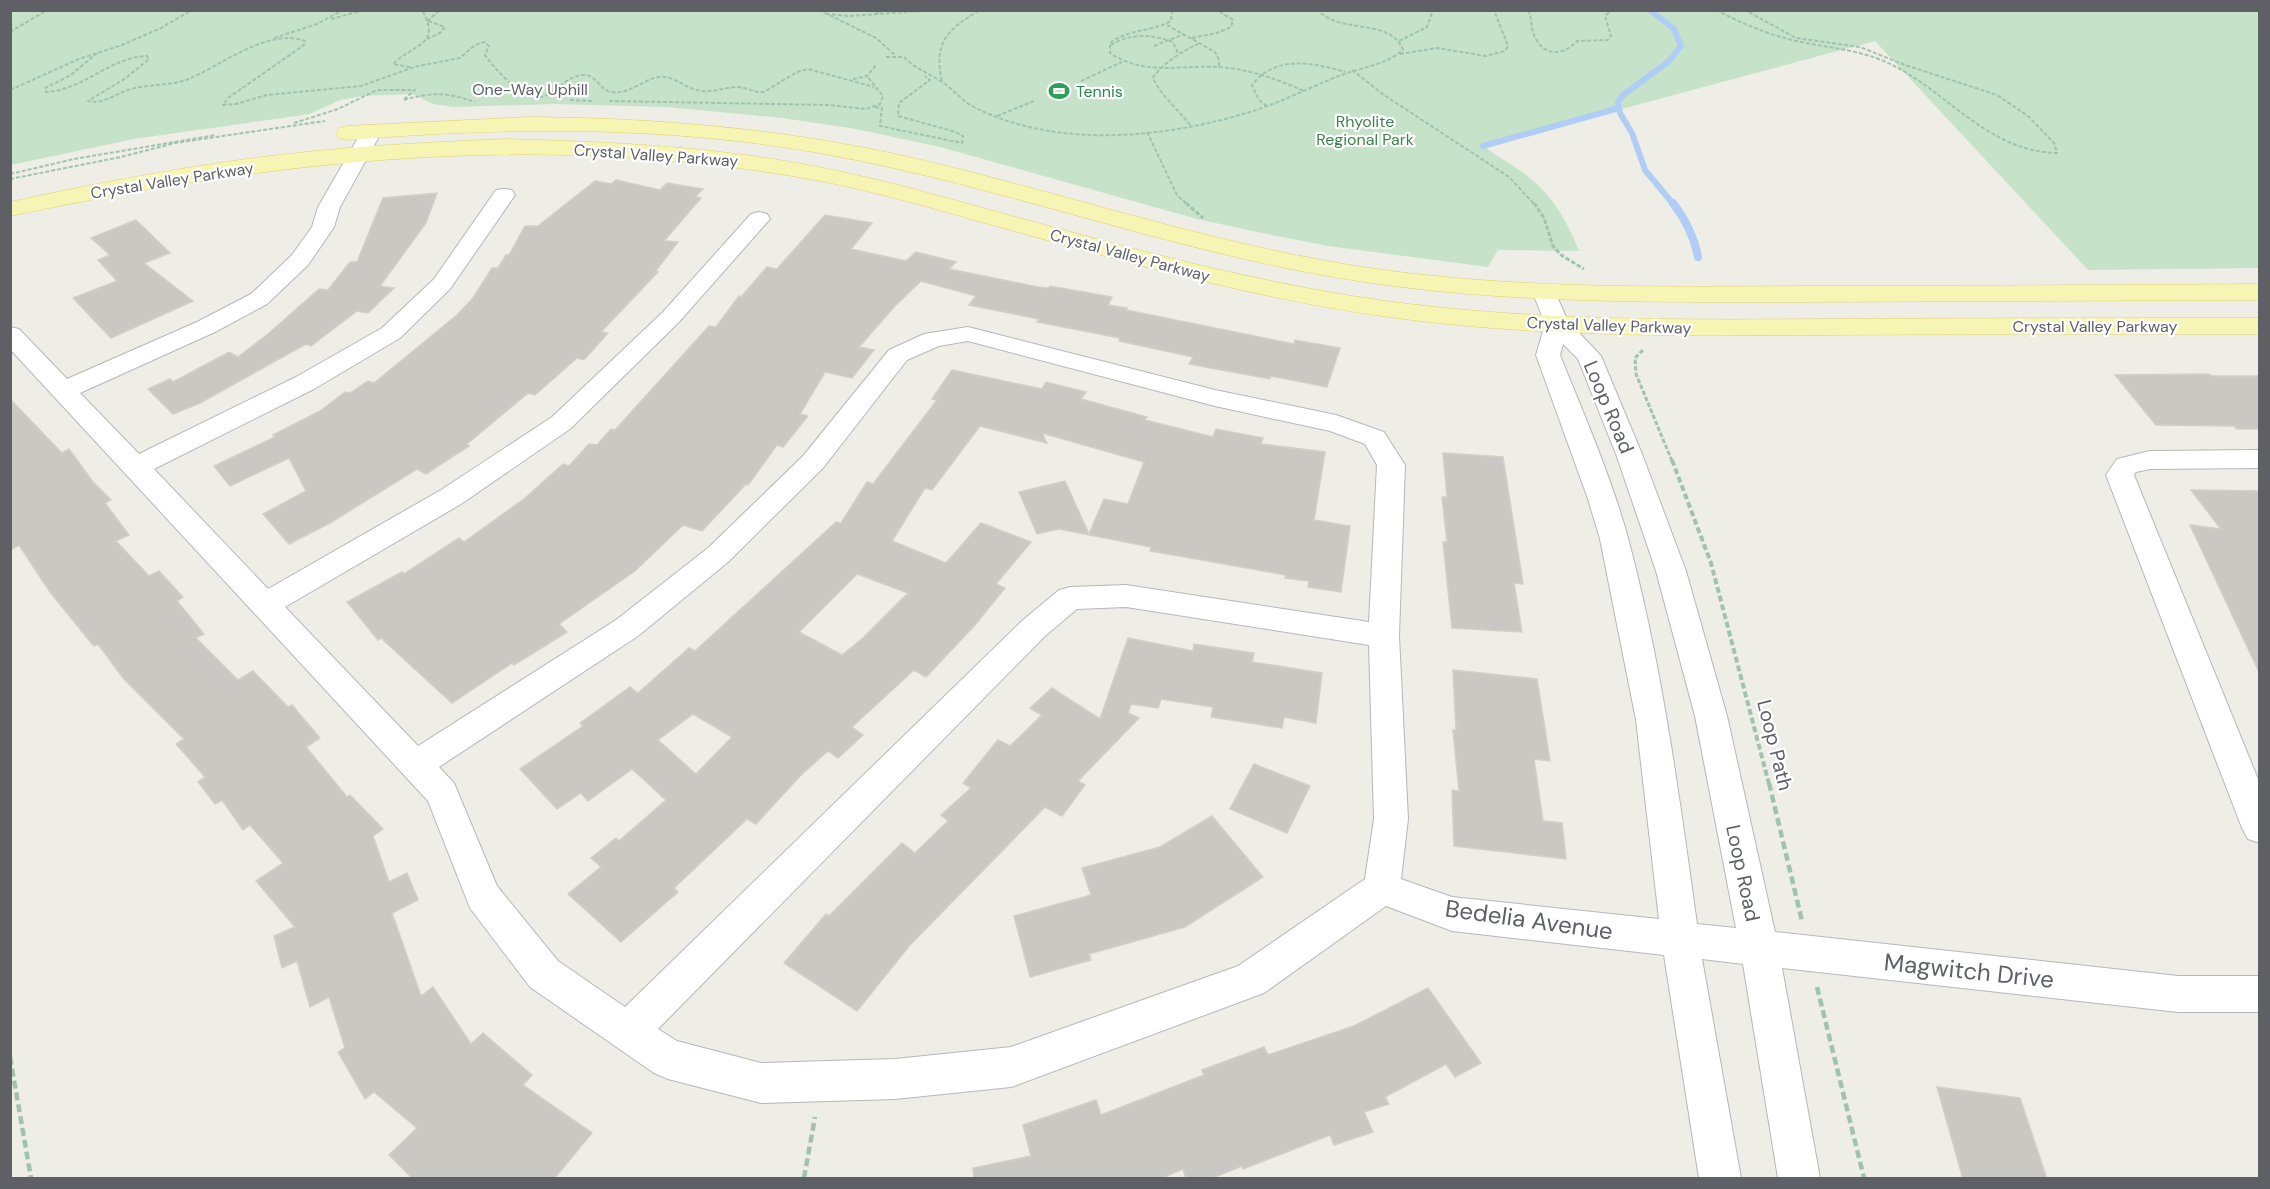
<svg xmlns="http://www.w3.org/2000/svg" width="2270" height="1189" font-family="'DM Sans',sans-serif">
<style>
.green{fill:#c6e3ca}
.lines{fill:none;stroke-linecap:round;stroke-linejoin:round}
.stream-far1{stroke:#b0cdf5;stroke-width:6}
.stream{stroke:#b0cdf5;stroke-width:8}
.building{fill:#cac8c3;stroke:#d2d0c5;stroke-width:1.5;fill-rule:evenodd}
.minor-casing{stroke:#b6b7bb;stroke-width:2}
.major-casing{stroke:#e1d16d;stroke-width:1}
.path-far3{stroke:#a0c3af;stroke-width:2;stroke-dasharray:4 2;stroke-linecap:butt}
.path-far2{stroke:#a0c3af;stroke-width:3;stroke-dasharray:4.5 2;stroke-linecap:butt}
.path-far1{stroke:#a0c3af;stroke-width:4;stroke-dasharray:6 3;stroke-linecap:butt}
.path{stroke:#a0c3af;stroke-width:4.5;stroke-dasharray:8 4;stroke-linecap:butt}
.minor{fill:#fff;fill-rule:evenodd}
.major{fill:#f6f5b4;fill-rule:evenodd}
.labels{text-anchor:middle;stroke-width:4.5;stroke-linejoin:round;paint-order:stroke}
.far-street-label{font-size:16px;fill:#5e6065;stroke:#fff}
.far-leisure-label{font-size:16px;fill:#27864d;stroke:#fff;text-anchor:start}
.far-park-label{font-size:16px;fill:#40824d;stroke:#fff}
.street-label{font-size:20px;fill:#5e6065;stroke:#fff}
.near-street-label{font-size:24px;fill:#5e6065;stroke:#fff}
</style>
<rect width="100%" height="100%" fill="#eeeee6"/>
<path class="green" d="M10,11H2259V268L2088,270L1875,41L1484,146C1494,155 1510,163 1522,172C1550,191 1567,220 1579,251L1498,250L1488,267L1328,246L1271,235L1197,219L940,147L856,129L782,118L666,107L555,104L453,107L433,104L412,94L362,96L340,100L310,114L134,139L11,165Z"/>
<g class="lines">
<g class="stream-far1">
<path d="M1650,10L1674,29L1681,46L1669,61L1622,96L1618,102L1620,113L1632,133L1645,170L1674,205"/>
<path d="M1483,146L1619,108"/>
</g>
<path class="stream" d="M1673,203C1686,220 1694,236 1698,257"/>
</g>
<g class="building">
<path d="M616,180L660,190L667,183L703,189L695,197L701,198L664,241L678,242L655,272H658L601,332L608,333L584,360L577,358L535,395L528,393L467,444L469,446L426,474L417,469L330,523L289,544L263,514L306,491L289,458L230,486L214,466L275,437L273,435L320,411L345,392L350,393L368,381L374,383L457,315L473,298L492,268H498L506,255H509L525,226H538L595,181L611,184Z"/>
<path d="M437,193L426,223L380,286L394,288L368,313L357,311L311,346L306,344L200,403L173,414L148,389L170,379L173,382L229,352L238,357L268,334L319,289L328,290L350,262H357L383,198Z"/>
<path d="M825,215L872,223L851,249L906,261L916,252L956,262L949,269L1038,287L1049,288L1050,286L1112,297L1108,305L1127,308L1126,310L1294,344L1295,340L1340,348L1327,387L1271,376L1270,379L1189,364L1193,357L1119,341L1120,338L1037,322L1039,319L969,305L976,296L921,281L894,307L859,347L874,350L852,378L825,372L800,414L808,416L783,447L777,445L748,485L746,484L702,531L683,525L635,571L559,624L567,632L514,665L512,663L452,703L381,638L378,640L347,602L402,572L404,574L459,538L464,542L524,499L563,464L569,466L589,444L597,445L611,429L615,430L709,326L716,327L739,296L741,297L767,267L777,269Z"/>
<path d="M136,220L170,253L144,263L193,301L111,338L73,298L117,281L98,260L110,255L91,238Z"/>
<path d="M952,370L1042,389L1046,382L1086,392L1081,399L1147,417L1145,420L1213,437L1216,429L1263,438L1261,444L1325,452L1314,520L1350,526L1341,592L1308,587L1309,581L1285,578L1286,575L1150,551L1151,547L1059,529L1037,534L1019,492L1065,481L1089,534L1104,499L1128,504L1144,462L1042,433L1047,443L980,426L932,490L925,488L892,541L946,563L981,523L1031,542L996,584L1005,588L975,625L926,677L914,670L852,727L863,735L838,758L828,751L802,774L756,824L747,819L674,888L678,892L621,942L568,894L601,867L591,858L616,838L619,841L666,800L632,769L588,801L581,793L557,809L520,769L583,726L580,723L630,687L638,693L689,648L695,651L836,522L841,523L867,482L873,484L937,400L932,399ZM857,574L908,593L863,638L842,655L799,632ZM693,714L732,737L696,774L658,740Z"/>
<path d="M2209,374L2211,376H2259V429H2237L2234,426L2156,425L2115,375Z"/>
<path d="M10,399L62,453L69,449L93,482L111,500L105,503L129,535L116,541L149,576L159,571L183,597L177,601L204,634L196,638L238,680L253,671L288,707L292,705L320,738L306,747L347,797L350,795L383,829L373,836L389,882L407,873L418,900L392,913L421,996L433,987L471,1044L483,1033L532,1075L523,1085L592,1133L554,1179H413L389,1155L417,1128L374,1092L365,1099L338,1052L345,1048L329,997L310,1007L297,961L282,968L274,936L295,927L256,881L283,863L250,825L243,830L222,800L215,804L198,782L205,777L176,744L184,739L123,678L98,644L94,646L88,639L50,592L19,545L10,550Z"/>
<path d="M1443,453L1503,457L1523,584L1514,583L1522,632L1452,628L1443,542H1447L1442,497H1447Z"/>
<path d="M2191,490L2259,491V672L2190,525L2221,529Z"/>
<path d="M1128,638L1193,651L1194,644L1254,653L1252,662L1322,673L1316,723L1284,717L1282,728L1211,717L1213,707L1161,699L1158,708L1131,704L1128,713L1139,718L1078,781L1085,785L1062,816L1045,807L910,945L857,1011L784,963L826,914L829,916L902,843L915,853L948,821L941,815L971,788L963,783L998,740L1010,746L1042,715L1030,708L1052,688L1100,719Z"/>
<path d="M1453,670L1537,679L1550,761L1534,759L1543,821L1562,823L1566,859L1454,846L1452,790L1459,791L1453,730H1456Z"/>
<path d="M1254,764L1310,786L1287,833L1230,809Z"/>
<path d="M1212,816L1263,877L1185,927L1089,954L1091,960L1030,977L1014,916L1091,895L1082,868L1160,847Z"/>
<path d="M1428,988L1481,1063L1455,1077L1446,1064L1385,1097L1389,1104L1364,1112L1373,1132L1334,1145L1330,1135L1243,1169L1242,1166L1210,1179H1186L1183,1169L1160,1179H974L973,1168L1031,1156L1023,1125L1096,1100L1101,1115L1204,1075L1202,1070L1264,1047L1268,1055L1354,1026Z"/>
<path d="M1937,1087L2020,1098L2047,1179H1963Z"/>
</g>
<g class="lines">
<g class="minor-casing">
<g id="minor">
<path d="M372,125L379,127L382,131L340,207L334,227L308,265L267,304L215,332L80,393L139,454L296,377L382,328L434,279L496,190L504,189L512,190L515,195L450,289L400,338L314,389L154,469L268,589L441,490L552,417L663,312L751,214L759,212L767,214L770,219L679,322L570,429L461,504L285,607L418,746L616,620L708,548L803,456L889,350L924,334L968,327L1215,390L1336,415L1384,432L1405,465L1399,636L1408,819L1401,879L1452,897L1659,919L1636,720L1600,539L1588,499L1536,355L1545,324L1533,293L1537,288L1545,286L1553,288L1568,321L1601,356L1642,454L1686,571L1727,716L1775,932L2178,976H2260V1012H2178L1782,968L1820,1178H1778L1743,964L1702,959L1741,1178H1699L1664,955L1452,931L1386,906L1264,993L1011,1087L895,1099L761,1103L668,1079L654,1073L530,987L470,908L428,801L10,349V327L19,329L67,379L197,322L251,294L292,255L312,227L318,207L362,131L365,127ZM968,341L1215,406L1330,431L1365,444L1377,465L1369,622L1126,585L1070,587L1059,590L1023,620L625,1007L558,961L497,886L454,783L439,767L638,636L728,562L823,468L907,360L939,346ZM1563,344L1578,359L1616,454L1656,571L1695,716L1736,928L1697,924C1679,794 1662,665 1628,538C1611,476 1584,415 1560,355ZM1126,607L1369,645L1374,819L1365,879L1238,966L1011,1047L895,1059L761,1063L677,1041L658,1029L1045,636L1077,609Z"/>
<path d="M2260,450V468L2150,469L2136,472L2134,475L2260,784V843L2248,839L2242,828L2106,475L2117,459L2150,451Z"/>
</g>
</g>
<g class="major-casing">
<g id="major">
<path d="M529,117C652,118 774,128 895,154C1049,188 1199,241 1356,266C1504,289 1653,287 1803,286C1955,286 2107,285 2260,284V300C2108,301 1956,301 1804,302C1654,302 1506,304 1358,281C1179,254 1009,188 830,155C670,125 508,127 347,140L339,138L336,133L339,128L347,126Z"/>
<path d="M506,139C616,142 725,147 833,170C897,183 960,202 1023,219C1132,249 1241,278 1352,296C1508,321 1666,320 1823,319C1969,318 2114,318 2260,318V334C2115,334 1970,334 1825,335C1685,336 1543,337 1404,319C1271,302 1142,267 1014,231C944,212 875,190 804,178C533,131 277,160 10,216V202C108,181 207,162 306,152C373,145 439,142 506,139Z"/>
</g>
</g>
<g class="path-far3">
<path d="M819,10L876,38L895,55"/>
<path d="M1172,10L1171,21C1151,32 1128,29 1110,43V53C1144,76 1181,65 1219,67C1249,69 1277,79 1304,91"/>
<path d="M1528,10C1533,19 1530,29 1535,37C1545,58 1564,55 1577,41L1608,40L1611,36L1605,16L1612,10"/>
<path d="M1716,10C1743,24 1771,36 1801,42C1830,48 1859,50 1886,62C1946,89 1987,152 2057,153L2054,143L2028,116L1997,95L1905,65L1860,47L1796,38L1745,10"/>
<path d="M826,14L849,16L937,10"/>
<path d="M875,14L886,10"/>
<path d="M331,19L364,10"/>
<path d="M427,21L440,10"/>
<path d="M1167,25L1215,52L1219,60V67"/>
<path d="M10,32L47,10"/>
<path d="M274,38L317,24L343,10"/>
<path d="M1192,38L1217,33L1231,27L1233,20L1217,10"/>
<path d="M427,39L440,33L445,27L428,21"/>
<path d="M1399,41L1427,27L1433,10"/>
<path d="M1111,45C1130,33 1152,34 1173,42L1178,53"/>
<path d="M1154,46L1184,34"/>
<path d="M97,53L71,75L45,88L46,92C84,90 110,57 147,56L149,59L126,78L88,101C104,105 116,93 131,89C149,84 168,86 186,80C220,67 267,27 305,41L304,45L228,98L223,105L236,104L267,95L361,86L414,67L460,58L475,45L484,42L489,46L485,55C493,67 518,94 532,97C552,102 564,74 585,75C597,76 600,90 611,92C629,95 642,80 658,77C674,75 683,87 697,90C710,94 724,87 737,87C747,87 754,93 764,92L797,72L808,69L874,87"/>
<path d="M1400,54L1437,48L1486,56L1505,51L1508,46L1494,10"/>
<path d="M886,57H904C917,70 927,72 942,82C953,89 962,101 974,107C1057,150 1169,138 1256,110C1283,101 1309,88 1336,77C1358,68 1384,66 1403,50C1390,17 1340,35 1318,10"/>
<path d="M410,67L393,64C414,43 442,46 422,10"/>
<path d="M1352,70L1384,95L1509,177L1535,205"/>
<path d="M853,79L867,76L876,65"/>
<path d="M942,81C933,42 948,29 980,10"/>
<path d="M1081,81L1122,62"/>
<path d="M10,90L79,59L122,45L161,28L192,10"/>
<path d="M570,100L592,101"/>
<path d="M609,101L829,105L866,109L880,104L883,96L867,76"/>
<path d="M1267,106L1259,100L1252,85C1275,55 1313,62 1345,72"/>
<path d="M875,107L882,108L880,126L962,143L963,136L956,132L898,116L899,103L930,80L925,76"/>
<path d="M997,116L1034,101"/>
<path d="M294,123L338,109L377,90H415L403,100C433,92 446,92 475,102"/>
<path d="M1190,125C1178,109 1161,96 1153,78C1160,65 1184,50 1198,44"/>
<path d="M1147,132L1177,195L1188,205"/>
<path d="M10,174L74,159L216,135"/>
<path d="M10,179L121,157L175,143L325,121"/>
</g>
<g class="path-far2">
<path d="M1186,203L1203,218"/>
<path d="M1534,203L1544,218L1553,246L1561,255L1584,269"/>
<path d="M1643,350L1635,358L1636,374L1672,461"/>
</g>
<path class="path-far1" d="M1672,460L1711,563L1769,784"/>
<g class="path">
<path d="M1769,783L1802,921"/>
<path d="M1817,987L1864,1178"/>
<path d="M10,1057L31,1178"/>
<path d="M804,1178L815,1117"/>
</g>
<use href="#minor" class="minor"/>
<use href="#major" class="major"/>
</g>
<defs>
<g id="stadium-bare" transform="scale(1.62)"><path d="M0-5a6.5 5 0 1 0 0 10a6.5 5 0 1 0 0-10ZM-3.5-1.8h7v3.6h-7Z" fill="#2e9e5b" stroke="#fff" stroke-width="2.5" paint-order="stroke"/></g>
</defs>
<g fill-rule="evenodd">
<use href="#stadium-bare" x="1059" y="91"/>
</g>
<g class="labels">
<g class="far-street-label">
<text x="530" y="95">One-Way Uphill</text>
<text transform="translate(656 155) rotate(4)" y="6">Crystal Valley Parkway</text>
<text transform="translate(172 180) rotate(-9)" y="6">Crystal Valley Parkway</text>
<text transform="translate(1130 255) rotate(15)" y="6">Crystal Valley Parkway</text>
<text transform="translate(1609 325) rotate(2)" y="6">Crystal Valley Parkway</text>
<text x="2095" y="332">Crystal Valley Parkway</text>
</g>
<g class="far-leisure-label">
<text x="1076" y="97">Tennis</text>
</g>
<g class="far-park-label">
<text x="1365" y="127">Rhyolite<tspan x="1365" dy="18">Regional Park</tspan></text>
</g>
<g class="street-label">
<text transform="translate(1609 407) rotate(67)" y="7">Loop Road</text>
<text transform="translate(1775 745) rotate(76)" y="7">Loop Path</text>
<text transform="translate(1743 873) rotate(78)" y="7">Loop Road</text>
</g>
<g class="near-street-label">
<text transform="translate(1529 920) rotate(8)" y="8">Bedelia Avenue</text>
<text transform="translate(1969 971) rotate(6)" y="8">Magwitch Drive</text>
</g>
</g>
<rect width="2270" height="1189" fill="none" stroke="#5e6065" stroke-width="24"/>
</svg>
